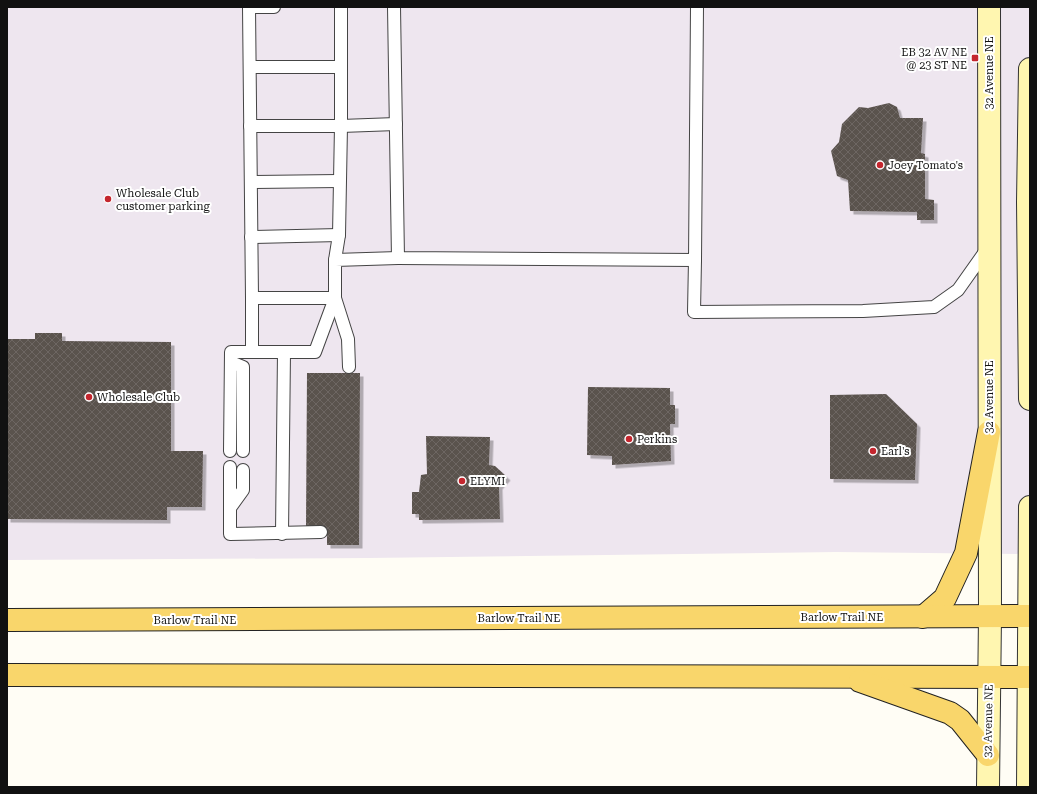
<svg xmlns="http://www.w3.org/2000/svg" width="1037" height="794" font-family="'Roboto Serif',serif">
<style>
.industrial{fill:#eee6ef}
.building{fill:url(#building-cross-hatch);filter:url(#shadow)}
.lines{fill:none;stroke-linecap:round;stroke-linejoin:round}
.service-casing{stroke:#444;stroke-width:14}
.secondary-casing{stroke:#333;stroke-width:24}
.primary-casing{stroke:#222;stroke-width:24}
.service{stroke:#fff;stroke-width:12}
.secondary{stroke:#fff6b0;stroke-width:22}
.primary{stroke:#f9d66b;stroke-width:22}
.poi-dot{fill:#c4262e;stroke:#fff;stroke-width:1.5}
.labels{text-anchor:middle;stroke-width:4;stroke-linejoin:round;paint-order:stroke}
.poi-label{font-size:11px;fill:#111;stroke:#fff;text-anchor:start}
.street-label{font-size:11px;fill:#111;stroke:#fff}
</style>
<defs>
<pattern id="building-cross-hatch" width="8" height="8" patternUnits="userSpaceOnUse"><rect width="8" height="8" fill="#5a524d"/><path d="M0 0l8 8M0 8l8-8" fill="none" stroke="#6d6662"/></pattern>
<filter id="shadow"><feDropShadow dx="3.5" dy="3.5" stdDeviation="0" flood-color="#0004"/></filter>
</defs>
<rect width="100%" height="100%" fill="#fffdf5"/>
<path class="industrial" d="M7,7H1030V554L836,552L368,558L7,560Z"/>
<g class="building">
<path d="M889,103L897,107L900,118H923L921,153L925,154V199L934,200V220H917V212L850,211L848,180L837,176L831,151L839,142L842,124L859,107L868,108Z"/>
<path d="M35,333H62V341L171,342V451H203L202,507H167V520L7,519V339H35Z"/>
<path d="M307,373H360L359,545H327V528L306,527Z"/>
<path d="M588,387L670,388V405H675V424H670L671,461L612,465V456L587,455Z"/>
<path d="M886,394L917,424L915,480L830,479V395Z"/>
<path d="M426,436L490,437L489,465L495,466L507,477L499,486L500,519L419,520V514H412V492H419L421,475L427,474Z"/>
</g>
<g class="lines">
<g class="service-casing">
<g id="service">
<path d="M341,7V126L396,124"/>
<path d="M394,7L398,258L695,260L697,7"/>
<path d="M250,67H341"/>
<path d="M250,126H341L339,235L335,260"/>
<path d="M251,182L339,181"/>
<path d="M251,237L339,235"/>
<path d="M695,260L694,312L863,311L934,307L958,290L987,249"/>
<path d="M252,298L249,7H274"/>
<path d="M252,352V298H335"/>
<path d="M284,352H315L335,298"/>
<path d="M231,362L243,367V451"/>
<path d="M349,367L348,339L335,298V260L398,258"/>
<path d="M230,451L231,352H284L282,534"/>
<path d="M230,467V534L321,532"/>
<path d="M230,508L243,490V470"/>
</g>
</g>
<g class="secondary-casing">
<g id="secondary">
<path d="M1030,69L1028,202L1030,399"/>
<path d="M988,787L990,616L989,7"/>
<path d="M1028,787L1030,507"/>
</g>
</g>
<g class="primary-casing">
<g id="primary">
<path d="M923,617L945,598L966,553L989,432"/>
<path d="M7,620L1030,616"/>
<path d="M7,675L1030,677"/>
<path d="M860,681L950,713L960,720L988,755"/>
</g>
</g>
<use href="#service" class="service"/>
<use href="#secondary" class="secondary"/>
<use href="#primary" class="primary"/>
</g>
<g class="poi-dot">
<rect x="971" y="54" width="8" height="8" rx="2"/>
<circle cx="880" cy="165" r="4"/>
<circle cx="108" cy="199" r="4"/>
<circle cx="89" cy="397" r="4"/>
<circle cx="629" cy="439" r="4"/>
<circle cx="873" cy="451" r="4"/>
<circle cx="462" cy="481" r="4"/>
</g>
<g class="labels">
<g class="poi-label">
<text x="967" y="56" text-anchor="end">EB 32 AV NE<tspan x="967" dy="13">@ 23 ST NE</tspan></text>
<text x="888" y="169">Joey Tomato's</text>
<text x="116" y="197">Wholesale Club<tspan x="116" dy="13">customer parking</tspan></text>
<text x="97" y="401">Wholesale Club</text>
<text x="637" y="443">Perkins</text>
<text x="881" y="455">Earl's</text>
<text x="470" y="485">ELYMI</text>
</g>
<g class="street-label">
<text transform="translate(989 73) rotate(-90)" y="4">32 Avenue NE</text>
<text transform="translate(989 397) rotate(-90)" y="4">32 Avenue NE</text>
<text x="842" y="621">Barlow Trail NE</text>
<text x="519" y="622">Barlow Trail NE</text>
<text x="195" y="624">Barlow Trail NE</text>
<text transform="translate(988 721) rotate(-89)" y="4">32 Avenue NE</text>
</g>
</g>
<rect width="1037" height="794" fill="none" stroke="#111111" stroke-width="16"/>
</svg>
